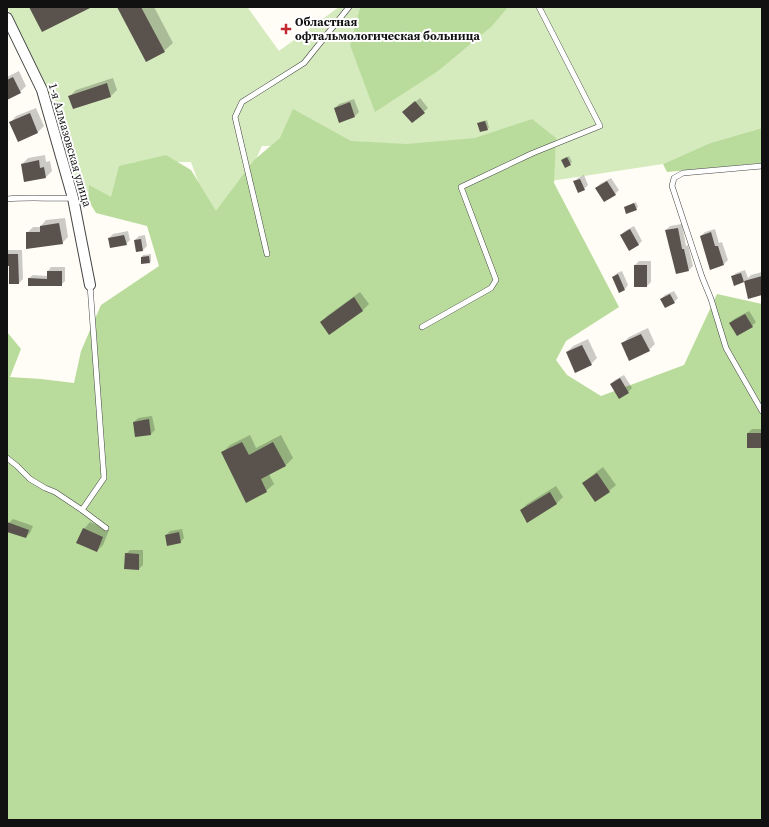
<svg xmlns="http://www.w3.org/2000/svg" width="769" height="827" font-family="'Source Serif 4',serif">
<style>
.green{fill:#d5ebbd}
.forest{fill:#b9dc9c}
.shadow{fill:#0003}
.building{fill:#5a524d}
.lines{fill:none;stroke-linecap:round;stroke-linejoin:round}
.lane-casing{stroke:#444;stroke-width:6}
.street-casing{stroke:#444;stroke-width:12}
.lane{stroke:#fff;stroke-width:5}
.street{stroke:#fff;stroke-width:10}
.poi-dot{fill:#c4262e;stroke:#fff;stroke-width:1.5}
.labels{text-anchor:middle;stroke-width:4;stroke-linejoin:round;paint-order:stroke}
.poi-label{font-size:12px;font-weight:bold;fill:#111;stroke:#fff;text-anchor:start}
.street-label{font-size:12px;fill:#111;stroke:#fff}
</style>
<rect width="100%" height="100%" fill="#fffdf5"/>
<path class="green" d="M7,7H248V8L279,51L339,7H360L350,46L507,7H762V128L710,143L663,164L544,182L478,140L411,147L262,146L242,189L236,265L200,187L191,162H134L118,187L111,205L77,185L46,87Z"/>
<g class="forest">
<path d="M360,7H508L492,26L438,71L375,112L350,45Z"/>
<path d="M293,109L351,141L407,144L475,138L532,119L556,138L554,183L619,307L566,341L556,360L567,375L601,396L684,365L717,294L762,304V820H7V332L21,349L10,377L41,379L74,383L81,351L101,305L159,266L147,226L96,213L88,200L89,185L111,197L119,166L166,155L191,170L216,211L254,160L280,138Z"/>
<path d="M762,128V163L667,172L663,164L710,143Z"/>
</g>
<g class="shadow">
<path d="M119,7H154L173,43L164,51Z"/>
<path d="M19,71L26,86L20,92L7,99V77Z"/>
<path d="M113,78L117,90L111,96L69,97L76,90Z"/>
<path d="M420,98L428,108L412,122L408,108Z"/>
<path d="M354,99L359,112L355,116L335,108L339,104Z"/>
<path d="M36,108L44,126L38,132L18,141L10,123L16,116Z"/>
<path d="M487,120L489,128L487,129L479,124L480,122Z"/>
<path d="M45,155L46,162L50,161L52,171L46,177L22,164L28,158Z"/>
<path d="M569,156L572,162L565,167L564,159Z"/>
<path d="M584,175L588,185L584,189L574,182L578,178Z"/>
<path d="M611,178L619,190L615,194L596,188L600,184Z"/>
<path d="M636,202L638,207L636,209L625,208L627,206Z"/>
<path d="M65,218L68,237L62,243L27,233L33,227H40L46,220Z"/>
<path d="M682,224L686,246L688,245L693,266L689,270L666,230L670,226Z"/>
<path d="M634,226L642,241L638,245L621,235L625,231Z"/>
<path d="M715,229L719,243L722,242L728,260L724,264L701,236L705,232Z"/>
<path d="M128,231L130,240L126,244L109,238L113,234Z"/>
<path d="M145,235L147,246L143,250L137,251L135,240L139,236Z"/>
<path d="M7,250H22L23,279L19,283H10V265H7Z"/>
<path d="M151,254V261L150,262L142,257L143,255Z"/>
<path d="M639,261H651V282L647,286H635V265Z"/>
<path d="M51,267H65V281L61,285L29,278L33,275L48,276V271Z"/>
<path d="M745,270L748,278L751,275L762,272V294L749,297L745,280L744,281L732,277L736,273Z"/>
<path d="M622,271L628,285L625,289L613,277L617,273Z"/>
<path d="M674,291L678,298L674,302L661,299L665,295Z"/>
<path d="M360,292L369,304L363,310L330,334L321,322L327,316Z"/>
<path d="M749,311L756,322L752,326L730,323L734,319Z"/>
<path d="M648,328L655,344L649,350L622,344L629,337Z"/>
<path d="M588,339L597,358L591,364L567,352L573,346Z"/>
<path d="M624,375L632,388L628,392L611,384L615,380Z"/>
<path d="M152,416L155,430L151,434L134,422L138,418Z"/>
<path d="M752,429H762V446L748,433Z"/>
<path d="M250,435L256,448L281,435L293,458L285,466L269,474L274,484L266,491L222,453L230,445Z"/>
<path d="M603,467L616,485L609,491L583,483L590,477Z"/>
<path d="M556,486L563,497L557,503L528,521L521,510L527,504Z"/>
<path d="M13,519L33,526L30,533L26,537L7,531L9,523Z"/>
<path d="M90,522L109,530L103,545L97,551L84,529Z"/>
<path d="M182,529L184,538L180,542L166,535L170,531Z"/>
<path d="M130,550H143V565L139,569L126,554Z"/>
</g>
<g class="building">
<path d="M29,7H92L42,32Z"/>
<path d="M117,7H141L165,52L146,62Z"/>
<path d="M13,77L21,93L7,100V80Z"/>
<path d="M107,83L111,97L73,109L68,96Z"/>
<path d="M415,101L425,113L412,123L402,112Z"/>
<path d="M350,102L355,117L339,123L334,108Z"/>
<path d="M30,113L38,133L18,142L9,122Z"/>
<path d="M485,121L488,130L480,132L477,123Z"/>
<path d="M567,157L571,165L565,168L561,160Z"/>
<path d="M39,160L40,168L44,167L46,178L24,182L21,164Z"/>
<path d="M580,179L585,190L578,193L573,181Z"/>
<path d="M607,181L616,195L604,202L595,188Z"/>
<path d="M634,203L637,210L626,214L624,207Z"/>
<path d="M59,223L63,244L26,249V232H40V226Z"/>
<path d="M678,228L682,249H684L689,271L676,274L665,230Z"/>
<path d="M630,229L639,245L629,251L620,235Z"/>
<path d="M711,232L715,246H718L724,265L710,270L700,236Z"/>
<path d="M124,235L127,245L110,248L108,238Z"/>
<path d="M141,239L143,251L136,252L134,240Z"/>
<path d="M7,254H18L19,284H9V266H7Z"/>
<path d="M149,256L150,263L141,264V257Z"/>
<rect x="634" y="265" width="13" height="22"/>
<path d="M47,271H62V286H28V278L47,279Z"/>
<path d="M741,273L744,282L734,286L731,276Z"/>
<path d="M618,274L625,290L619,293L612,277Z"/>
<path d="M762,276V295L748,299L744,281Z"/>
<path d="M670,294L675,303L665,308L660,299Z"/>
<path d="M354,297L363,311L329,335L320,322Z"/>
<path d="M745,314L753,327L737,336L729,323Z"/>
<path d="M641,334L650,351L629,361L621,343Z"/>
<path d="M582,345L592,365L575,373L566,352Z"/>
<path d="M620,378L629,393L619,399L610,384Z"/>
<path d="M149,419L151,435L135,437L133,422Z"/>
<rect x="747" y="433" width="15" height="15"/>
<path d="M242,442L249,455L273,442L286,466L261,479L267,492L246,503L221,452Z"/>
<path d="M597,473L610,492L595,502L582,483Z"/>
<path d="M550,492L557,504L527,523L520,510Z"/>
<path d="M7,522L29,530L26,538L7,532Z"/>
<path d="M83,528L103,537L97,552L76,543Z"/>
<path d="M179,532L181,543L167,546L165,535Z"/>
<path d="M125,553L139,554V570L124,569Z"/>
</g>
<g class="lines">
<g class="lane-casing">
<g id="lane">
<path d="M762,166L683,173L674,178L672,186L702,277L711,299L726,348L762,411"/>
<path d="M7,199C29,197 51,199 73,198"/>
<path d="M267,254L235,117L242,102L304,63L349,7"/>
<path d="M422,327L491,288L496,280L461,187L533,153L600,126L539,7"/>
<path d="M7,458L17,466L30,479L45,488L55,492L82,510L106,528"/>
<path d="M82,510L104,478L90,285"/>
</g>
</g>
<g class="street-casing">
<path id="street" d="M7,18L42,90L73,198L90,285"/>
</g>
<use href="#lane" class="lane"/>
<use href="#street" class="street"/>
</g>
<path class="poi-dot" d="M284 23h4v4h4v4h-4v4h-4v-4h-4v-4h4z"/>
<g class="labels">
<g class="poi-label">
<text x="295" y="26">Областная<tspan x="295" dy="14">офтальмологическая больница</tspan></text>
</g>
<g class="street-label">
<text transform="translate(70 145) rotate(74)" y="4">1-я Алмазовская улица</text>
</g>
</g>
<rect width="769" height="827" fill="none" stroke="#111111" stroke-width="16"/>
</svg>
